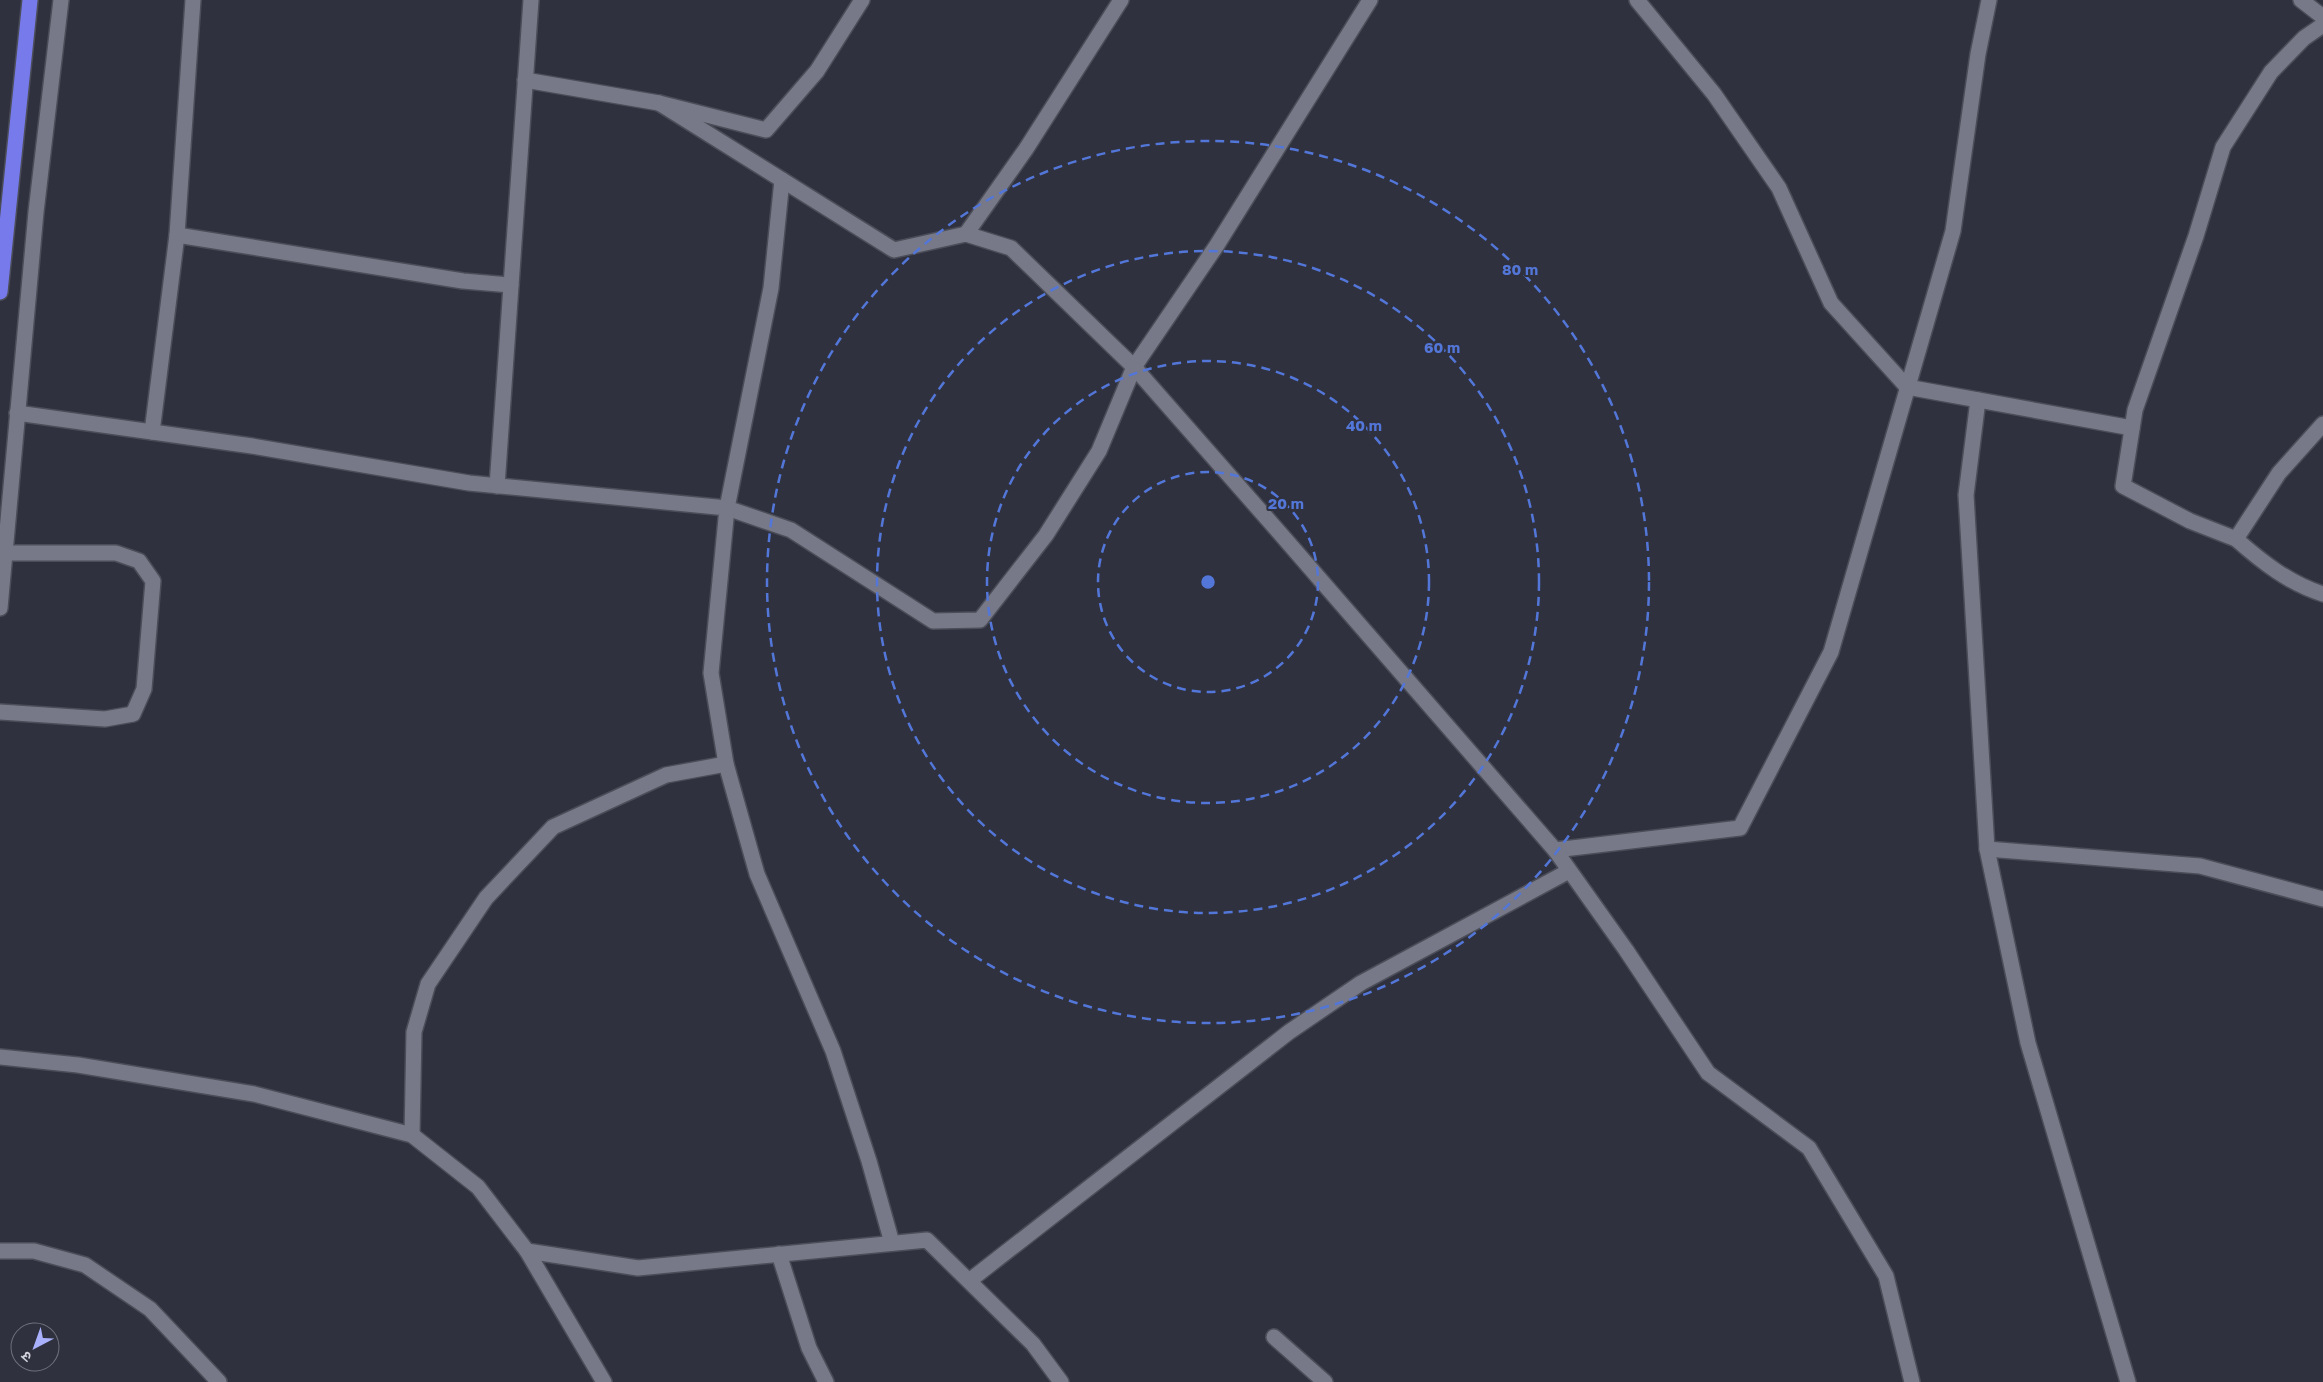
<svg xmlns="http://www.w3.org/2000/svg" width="2323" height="1382" font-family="'Golos Text','Noto Sans Devanagari',sans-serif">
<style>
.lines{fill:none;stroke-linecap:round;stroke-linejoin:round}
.minor-casing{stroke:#4b4d58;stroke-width:18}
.highway-casing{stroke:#4b4d58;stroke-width:18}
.minor{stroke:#777988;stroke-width:15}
.highway{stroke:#777aeb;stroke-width:15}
.ring{fill:none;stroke:#5376d9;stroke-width:2.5;stroke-dasharray:9 6}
.centre{fill:#5376d9;stroke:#2f313e;stroke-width:2.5}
.ring-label{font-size:15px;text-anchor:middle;font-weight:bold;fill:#5376d9;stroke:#2f313e;stroke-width:4;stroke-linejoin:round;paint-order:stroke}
</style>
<rect width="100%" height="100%" fill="#2f313e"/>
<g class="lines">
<g class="minor-casing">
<g id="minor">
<path d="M1637,0L1714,94L1779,188L1831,303L1907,387L2132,428"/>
<path d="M2301,0L2323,17"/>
<path d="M2323,25L2304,38L2271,72L2223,147L2196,236L2135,410L2123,486L2190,521L2236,539L2279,473L2323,424"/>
<path d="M525,80L659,103L766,130L817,71L862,0"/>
<path d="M659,103L894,250L966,234L1011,248L1134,367L1285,539L1555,850L1740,828L1831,652L1953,231L1978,54L1989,0"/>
<path d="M782,180L771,288L727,508L791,530L933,621L980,620L1046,535L1099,451L1134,367L1217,245L1370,0"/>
<path d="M966,234L1026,149L1121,0"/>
<path d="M177,235L463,281L511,285"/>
<path d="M1978,400L1966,495L1987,849L2028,1043L2128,1382"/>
<path d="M17,413L252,446L469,483L727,508L711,673L726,764L757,874L833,1051L869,1161L892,1243"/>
<path d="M152,432L177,235L193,0"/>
<path d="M497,486L531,0"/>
<path d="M2236,539C2262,562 2290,584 2323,594"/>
<path d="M0,553H116L139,561L153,581L144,689L133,714L105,719L0,712"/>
<path d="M0,608L36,212L61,0"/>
<path d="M1987,849L2200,866L2323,899"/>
<path d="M1555,850L1626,950L1708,1073L1809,1148L1886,1276L1912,1382"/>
<path d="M0,1057L78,1065L254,1094L412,1135L478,1187L527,1251L638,1268L927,1240L1033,1344L1061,1382"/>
<path d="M412,1135L414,1032L428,984L486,898L553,827L666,775L726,764"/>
<path d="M0,1251H34L85,1265L150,1309L219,1382"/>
<path d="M527,1251L604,1382"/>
<path d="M779,1254L809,1348L826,1382"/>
<path d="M969,1281L1289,1032L1361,983L1569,871"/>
<path d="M1274,1337L1325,1382"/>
</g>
</g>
<g class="highway-casing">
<path id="highway" d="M0,292L30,0"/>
</g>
<use href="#minor" class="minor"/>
<use href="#highway" class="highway"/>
</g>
<g class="ring">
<circle cx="1208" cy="582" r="110"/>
<circle cx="1208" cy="582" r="221"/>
<circle cx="1208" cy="582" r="331"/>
<circle cx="1208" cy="582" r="441"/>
</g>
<circle cx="1208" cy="582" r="8" class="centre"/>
<g class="ring-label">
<text x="1520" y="275">80 m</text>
<text x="1442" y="353">60 m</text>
<text x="1364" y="431">40 m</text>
<text x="1286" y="509">20 m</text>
</g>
<g transform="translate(35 1347) rotate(221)"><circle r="24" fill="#2f313e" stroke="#70717d"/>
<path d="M0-4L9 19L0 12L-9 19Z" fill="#a9b0fc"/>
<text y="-8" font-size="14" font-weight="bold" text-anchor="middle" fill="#d1d2db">उ</text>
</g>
</svg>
